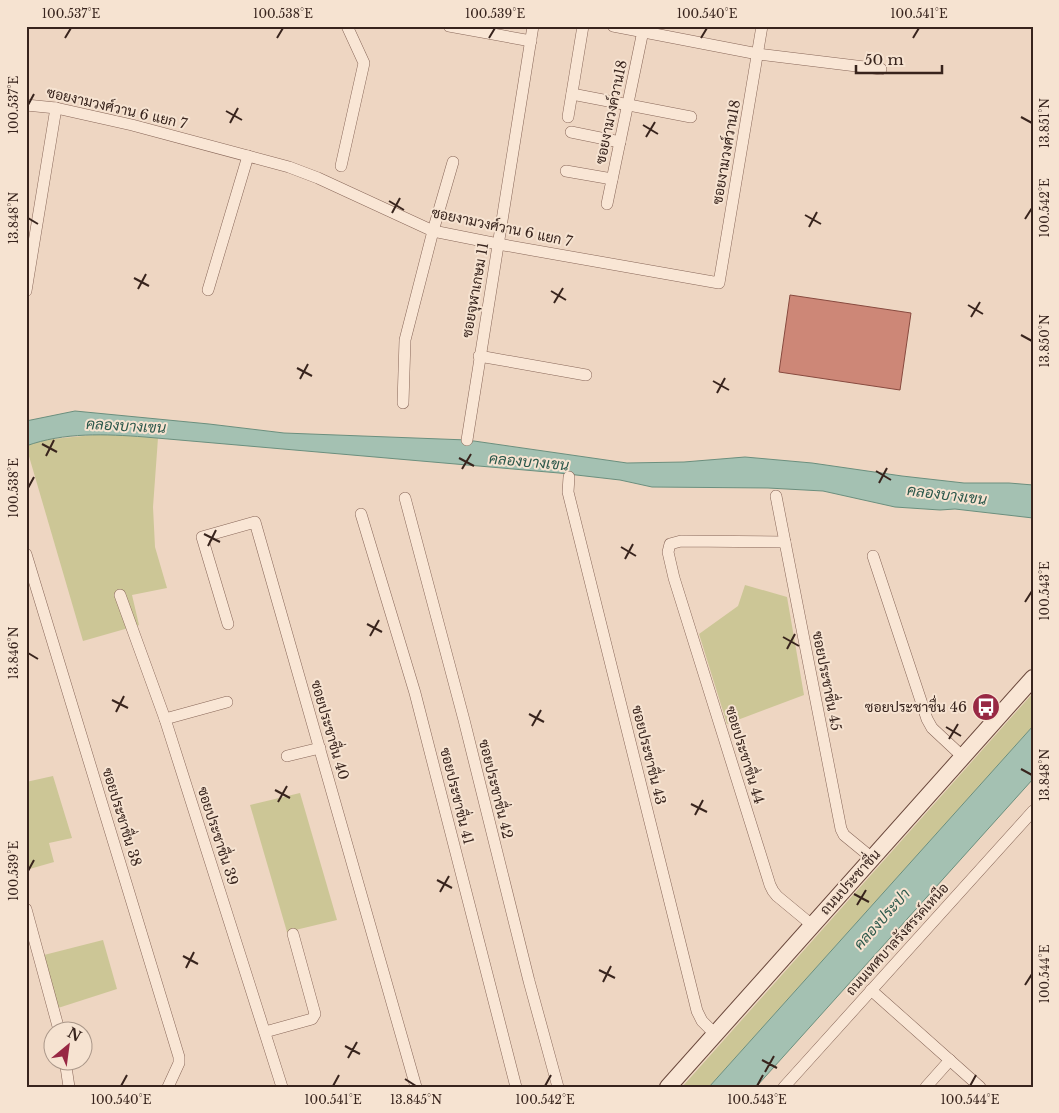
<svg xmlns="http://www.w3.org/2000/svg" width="1059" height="1113" font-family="'Libre Baskerville',Sarabun,serif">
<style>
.green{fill:#ccc696}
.water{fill:#a4c1b2;stroke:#6b8f7e}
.building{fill:#cd8777;stroke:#884a3f}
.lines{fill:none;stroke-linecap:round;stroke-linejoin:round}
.street-casing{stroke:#886759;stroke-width:12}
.secondary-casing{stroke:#6a483c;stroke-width:18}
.street{stroke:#f9e6d5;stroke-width:11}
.secondary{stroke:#f9e6d5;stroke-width:16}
.ticks{fill:none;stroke:#38241d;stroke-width:2}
.labels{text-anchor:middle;stroke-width:4;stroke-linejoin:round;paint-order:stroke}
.street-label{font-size:14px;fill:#38241d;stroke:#f6e3d1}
.poi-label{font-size:14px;fill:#38241d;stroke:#f6e3d1;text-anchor:end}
.water-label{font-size:15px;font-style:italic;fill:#2c584b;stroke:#f6e3d1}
.neatline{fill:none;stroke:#38241d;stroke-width:2}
.ticks-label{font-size:12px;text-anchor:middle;fill:#38241d}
</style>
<rect width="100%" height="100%" fill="#eed6c2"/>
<g class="green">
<path d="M103,434L158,438L153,507L155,547L167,588L132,595L139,625L83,641L26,446L43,440Z"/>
<path d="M745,585L787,597L804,695L727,724L699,634L738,606Z"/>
<path d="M1033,693V726L709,1087H682Z"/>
<path d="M53,776L72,838L49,843L54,862L26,870V782Z"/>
<path d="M300,793L337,920L287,932L250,805Z"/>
<path d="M103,940L117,989L58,1008L44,955Z"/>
</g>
<g class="water">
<path d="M75,411L209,424L284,433L467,440L627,463L684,462L745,457L812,463L902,476L964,483H1009L1033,485V518L955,509L940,510L895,507L823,491L768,488L652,487L620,480L559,473L145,437C106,434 64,432 26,446V421Z"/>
<path d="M1033,726V779L756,1087H709Z"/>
</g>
<path class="building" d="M790,295L911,313L900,390L779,372Z"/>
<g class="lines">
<g class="street-casing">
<g id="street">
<path d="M449,26L531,41"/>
<path d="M613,26L758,54L881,69"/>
<path d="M572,94L691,117"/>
<path d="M26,105L56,108L132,125L289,167L318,178L433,231L498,244L719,283L762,26"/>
<path d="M568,117L583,26"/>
<path d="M571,132L620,142"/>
<path d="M341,166L364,63L347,26"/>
<path d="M566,171L612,179"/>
<path d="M607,204L644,26"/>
<path d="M208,290L248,156"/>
<path d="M26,291L56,108"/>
<path d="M479,356L586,375"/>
<path d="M403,403L405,340L433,231L453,162"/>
<path d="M467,440L533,26"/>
<path d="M569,477L568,492L697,1011L702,1021L715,1034"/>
<path d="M776,496L841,829L844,835L872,858"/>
<path d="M405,498L464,720L529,981L558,1087"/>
<path d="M361,514L415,693L516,1087"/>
<path d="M785,542L681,541L670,544L668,552L674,578L770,885L773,891L777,896L812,925"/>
<path d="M26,554L179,1057V1063L168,1087"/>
<path d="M873,556L927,719L932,728L963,757"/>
<path d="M120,595L165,719L282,1087"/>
<path d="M228,624L202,537L255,522L416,1087"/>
<path d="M165,719L227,702"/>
<path d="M287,756L320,748"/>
<path d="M26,909L59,1030"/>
<path d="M871,990L980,1087"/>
<path d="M265,1032L312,1019L315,1014L293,934"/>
<path d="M65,1060L69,1087"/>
<path d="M784,1087L1033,811"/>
<path d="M926,1087L950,1060"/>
</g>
</g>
<g class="secondary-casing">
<path id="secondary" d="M668,1087L1033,678"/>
</g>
<use href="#street" class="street"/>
<use href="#secondary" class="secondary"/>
</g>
<path class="ticks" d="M65,38L71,28M277,38L283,28M489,38L495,28M701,38L707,28M913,38L919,28M28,105L34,94M226,111L242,120M1021,117L1032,123M230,123L238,108M643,125L658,134M646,137L655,122M389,201L404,210M392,213L400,198M805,215L821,224M28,218L38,224M1025,219L1032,208M809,227L817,212M134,278L149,286M138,289L146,274M551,291L566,300M554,303L563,288M968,305L983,314M971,317L980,302M1021,335L1032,341M297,368L312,376M300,379L308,364M713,381L729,390M717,393L725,378M42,444L57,452M46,456L54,440M459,458L474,466M462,469L471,454M876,471L891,480M879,483L887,468M28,488L34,477M204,534L220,542M208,546L216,530M621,547L636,556M625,559L633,544M1025,602L1032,591M367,624L382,632M370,636L379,620M783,637L799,646M787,649L795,634M28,653L38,659M112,700L128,708M116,712L124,696M529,714L544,722M532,726L541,710M946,727L961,736M949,739L958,724M1021,769L1032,775M275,790L290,798M278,802L287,786M691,804L707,812M695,815L703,800M28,871L34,860M437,880L452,888M440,892L449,876M854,894L869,902M857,905L866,890M183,956L198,964M186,968L194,952M599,970L615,978M603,982L611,966M1025,985L1032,974M345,1046L360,1054M348,1058L357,1042M762,1060L777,1068M765,1072L774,1056M405,1079L416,1086M121,1086L127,1075M333,1086L339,1075M545,1086L551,1075M757,1086L763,1075M970,1086L976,1075"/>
<defs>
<g id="bus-disc" transform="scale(1.4375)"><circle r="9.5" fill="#982844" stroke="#f6e3d1"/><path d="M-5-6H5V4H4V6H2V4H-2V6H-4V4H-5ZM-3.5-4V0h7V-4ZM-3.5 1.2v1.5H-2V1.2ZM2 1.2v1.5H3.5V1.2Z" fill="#fff"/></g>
</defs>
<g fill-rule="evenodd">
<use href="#bus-disc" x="986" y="707"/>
</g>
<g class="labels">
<g class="street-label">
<text transform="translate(117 108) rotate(13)" y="5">ซอยงามวงศ์วาน 6 แยก 7</text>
<text transform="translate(611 112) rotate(-78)" y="5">ซอยงามวงค์วาน18</text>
<text transform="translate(726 152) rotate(-80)" y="5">ซอยงามวงศ์วาน18</text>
<text transform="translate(502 227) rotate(12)" y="5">ซอยงามวงศ์วาน 6 แยก 7</text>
<text transform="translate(475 290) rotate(-80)" y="5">ซอยจุฬาเกษม 11</text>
<text transform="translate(827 681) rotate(79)" y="5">ซอยประชาชื่น 45</text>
<text transform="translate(330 730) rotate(74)" y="5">ซอยประชาชื่น 40</text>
<text transform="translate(649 755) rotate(76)" y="5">ซอยประชาชื่น 43</text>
<text transform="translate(745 755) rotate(73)" y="5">ซอยประชาชื่น 44</text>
<text transform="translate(496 789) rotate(76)" y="5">ซอยประชาชื่น 42</text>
<text transform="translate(457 796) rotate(76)" y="5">ซอยประชาชื่น 41</text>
<text transform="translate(122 817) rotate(73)" y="5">ซอยประชาชื่น 38</text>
<text transform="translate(218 836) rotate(72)" y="5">ซอยประชาชื่น 39</text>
<text transform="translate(850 882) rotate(-48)" y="5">ถนนประชาชื่น</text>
<text transform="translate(897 939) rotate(-48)" y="5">ถนนเทศบาลรังสรรค์เหนือ</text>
</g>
<g class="poi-label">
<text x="967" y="712">ซอยประชาชื่น 46</text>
</g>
<g class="water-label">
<text transform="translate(126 426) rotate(3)" y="5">คลองบางเขน</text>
<text transform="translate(529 462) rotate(5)" y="5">คลองบางเขน</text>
<text transform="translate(947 495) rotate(7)" y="5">คลองบางเขน</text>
<text transform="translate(882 919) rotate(-48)" y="5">คลองประปา</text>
</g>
</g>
<rect width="1059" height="1113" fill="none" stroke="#f6e3d1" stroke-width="55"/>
<g transform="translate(68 1046) rotate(29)"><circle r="24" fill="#f6e3d1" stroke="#aa9789"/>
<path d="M0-4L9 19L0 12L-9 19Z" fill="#982844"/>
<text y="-8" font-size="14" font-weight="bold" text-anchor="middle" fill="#38241d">N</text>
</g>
<path d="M856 65v8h86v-8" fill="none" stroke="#38241d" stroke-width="2.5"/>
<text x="864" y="65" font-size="15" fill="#38241d" stroke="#f6e3d1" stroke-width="4" paint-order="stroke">50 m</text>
<rect x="28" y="28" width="1004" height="1058" class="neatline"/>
<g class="ticks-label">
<text x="71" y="18">100.537°E</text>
<text x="283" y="18">100.538°E</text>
<text x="495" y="18">100.539°E</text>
<text x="707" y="18">100.540°E</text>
<text x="919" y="18">100.541°E</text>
<text transform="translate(14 105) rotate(-90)" y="4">100.537°E</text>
<text transform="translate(1045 123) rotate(-90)" y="4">13.851°N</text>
<text transform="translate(1045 208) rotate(-90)" y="4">100.542°E</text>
<text transform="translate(14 218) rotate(-90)" y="4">13.848°N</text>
<text transform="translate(1045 341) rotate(-90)" y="4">13.850°N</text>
<text transform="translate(14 488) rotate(-90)" y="4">100.538°E</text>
<text transform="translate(1045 591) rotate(-90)" y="4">100.543°E</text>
<text transform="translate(14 653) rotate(-90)" y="4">13.846°N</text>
<text transform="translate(1045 775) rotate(-90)" y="4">13.848°N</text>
<text transform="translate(14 871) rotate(-90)" y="4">100.539°E</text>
<text transform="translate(1045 974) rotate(-90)" y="4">100.544°E</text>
<text x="121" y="1104">100.540°E</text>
<text x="333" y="1104">100.541°E</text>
<text x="416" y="1104">13.845°N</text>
<text x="545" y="1104">100.542°E</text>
<text x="757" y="1104">100.543°E</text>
<text x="970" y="1104">100.544°E</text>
</g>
</svg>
